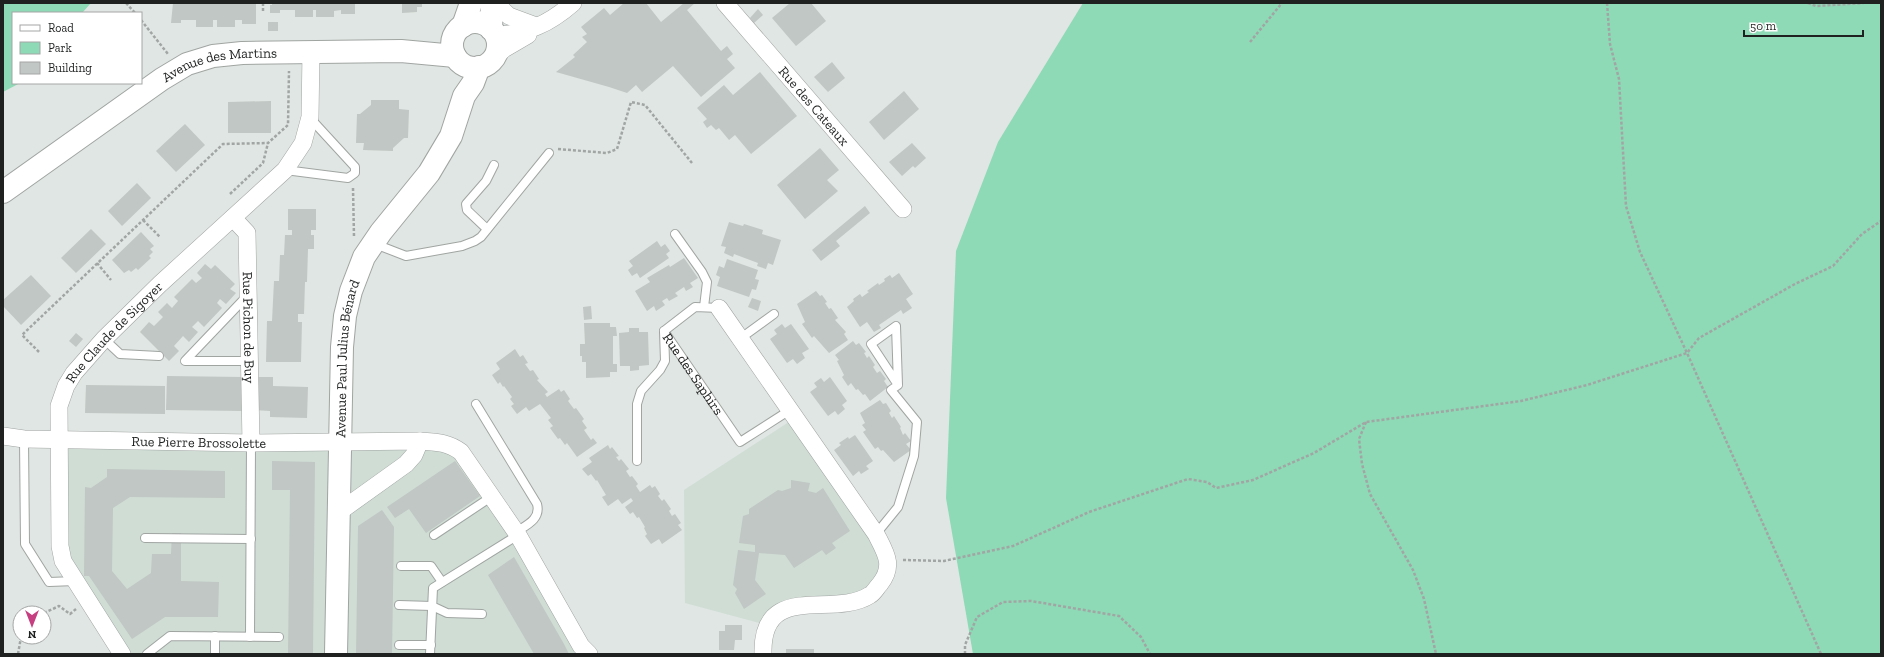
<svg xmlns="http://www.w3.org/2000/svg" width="1884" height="657" font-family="'Zilla Slab',serif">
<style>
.built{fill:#cfddd5}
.green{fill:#8ed9b6}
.building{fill:#c1c7c4}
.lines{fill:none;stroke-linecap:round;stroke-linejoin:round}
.lane-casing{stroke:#a0a5a2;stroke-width:10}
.street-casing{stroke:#a0a5a2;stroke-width:18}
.secondary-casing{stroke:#a0a5a2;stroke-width:24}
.path{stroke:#a1a6a4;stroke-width:2.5;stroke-dasharray:3 2;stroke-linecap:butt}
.lane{stroke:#fff;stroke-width:8}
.street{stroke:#fff;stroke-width:17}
.secondary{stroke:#fff;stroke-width:22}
.labels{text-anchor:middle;stroke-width:3.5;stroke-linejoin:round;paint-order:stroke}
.street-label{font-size:14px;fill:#1f2120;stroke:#fff}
</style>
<rect width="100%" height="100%" fill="#e0e6e3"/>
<g class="built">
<path d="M795,418L889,560L871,595L795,606L767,625L685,603L684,490Z"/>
<path d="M58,440L453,445L584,654H122L63,561Z"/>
</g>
<g class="green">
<path d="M3,3H91L82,13H13V83H20L3,92Z"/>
<path d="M1083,3H1881V654H973L946,498L956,251L998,142Z"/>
</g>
<g class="building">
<path d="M173,3H256V24H242V20H235V27H217V20H213V27H196V20H181V23H171Z"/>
<path d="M272,3H355V14H341V10L334,11V17H316V10H313V17H295V10H280V13H270V5H272Z"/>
<path d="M402,3H422V7H417V12L402,13Z"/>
<path d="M624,3H646L661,22L684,3H695L687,10L721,51L727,46L733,54L727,59L735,68L701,97L673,66L642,92L636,85L627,93L609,87L556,72L575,57L573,55L587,42L582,37L587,34L581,27L604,8L610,15Z"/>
<path d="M790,3H811L826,21L796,46L772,18Z"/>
<path d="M758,9L763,15L754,23L750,18Z"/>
<rect x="268" y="22" width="10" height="9"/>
<path d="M832,62L845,78L828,92L814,77Z"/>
<path d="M760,72L797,116L751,154L735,135L729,140L719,128L716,130L711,125L707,128L703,122L707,119L697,108L724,85L733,95Z"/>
<path d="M904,91L919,109L884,140L869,122Z"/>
<path d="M371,100H399V109L409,110L408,138H404L393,148V151L363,150L364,143H356L357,114H360L371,105Z"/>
<path d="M271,101V133H228V102Z"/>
<path d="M185,124L205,145L176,172L156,151Z"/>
<path d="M912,143L926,158L915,168L913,166L902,176L889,162Z"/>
<path d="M820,148L839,170L827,180L838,191L805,219L777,185Z"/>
<path d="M137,183L151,198L122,226L108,211Z"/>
<path d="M865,206L870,213L836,241L840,246L821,261L812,250Z"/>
<path d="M288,209H316V230H311V235H314V249H308L307,282H305L304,314H298V322H302L301,362H266L267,321H272L274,281H279L280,255H284L285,235H292V230H288Z"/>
<path d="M729,222L743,226L744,224L763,230L762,234L781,240L773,265L768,263L766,269L757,266L758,263L734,254L733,257L724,253L726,247L721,246Z"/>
<path d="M91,229L106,244L76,273L61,258Z"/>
<path d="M141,232L154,246L150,249L153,252L149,256L151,258L138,270L136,268L131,272L129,270L124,273L112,260Z"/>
<path d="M657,241L661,247L665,244L670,251L666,254L669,258L640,278L637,273L632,276L628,270L633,266L629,261Z"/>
<path d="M684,258L698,278L690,283L693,287L686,291L684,287L675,293L678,296L669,301L667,298L662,301L665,305L656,311L654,306L647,311L635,291L650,282L647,278L669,265L670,267Z"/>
<path d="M727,259L758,270L755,279L759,280L756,290L752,289L749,297L717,286L720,277L716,275L719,266L724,268Z"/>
<path d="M205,264L211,269L215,265L235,284L230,289L236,293L226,304L220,299L217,303L222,308L204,327L198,321L192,327L198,332L189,342L183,336L174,346L179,351L169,361L140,332L149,322L154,326L163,317L158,312L167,303L172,308L178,301L174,297L192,279L196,283L202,278L197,273Z"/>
<path d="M899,273L913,294L906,299L912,308L903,314L901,310L879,325L881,328L874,332L867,322L860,327L847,307L854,301L853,299L860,294L862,297L869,292L867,291L878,283L879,285L885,281L884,279L890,275L892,278Z"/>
<path d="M31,275L51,296L21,325L3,306V300Z"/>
<path d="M816,291L820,296L822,295L827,302L825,303L829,309L831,308L838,318L835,320L846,332L844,334L848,340L829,353L814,336L812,338L802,324L805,322L797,304Z"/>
<path d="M752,298L761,301L758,311L748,307Z"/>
<path d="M591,306L592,319L584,320L583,307Z"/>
<path d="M584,323H610V327H616L617,336H613V364H617V372H610V377L586,378V362H582V356H580V344H585Z"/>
<path d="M782,324L785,328L791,324L809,349L802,353L805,358L797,364L793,359L787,363L770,339L777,334L774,330Z"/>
<path d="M629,328H639V332H648L649,365L639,366V370L630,371V366H620L619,333L629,332Z"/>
<path d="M76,333L83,339L76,347L69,341Z"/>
<path d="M853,341L856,345L859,343L866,352L864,353L867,358L869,356L875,365L873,367L877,373L880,371L886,379L884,381L888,387L870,401L865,394L863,395L858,389L856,390L851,383L848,386L842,377L844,375L837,361L839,360L835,355Z"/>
<path d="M515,349L520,357L523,355L528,363L525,364L530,371L533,370L539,379L537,380L548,392L545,394L547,397L559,389L561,392L564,390L570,399L568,401L574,409L576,408L584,419L582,421L587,428L584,430L591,440L593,438L597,443L577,457L567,443L565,445L560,438L558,439L550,428L553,426L548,420L551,418L540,404L529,411L526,407L517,414L511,406L514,404L510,399L512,397L504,386L503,387L500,382L498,384L492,375L500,369L496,363Z"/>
<path d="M167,376L242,377V411L166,410Z"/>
<path d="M255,377H273V386L308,387L307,418L270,417V411L254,410Z"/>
<path d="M830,377L847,401L842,405L845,409L838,415L835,411L828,416L810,392L817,387L814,383L821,378L824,382Z"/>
<path d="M86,385L165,386V414L85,413Z"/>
<path d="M880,400L883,404L886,403L891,411L889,413L892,418L894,416L901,427L900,428L903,435L905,433L911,441L906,444L911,450L894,462L883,450L881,451L878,447L875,449L863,432L866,430L862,425L865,423L860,413Z"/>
<path d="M855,435L873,461L866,466L869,469L861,474L859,471L853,476L834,450L841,445L839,443L848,437L849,439Z"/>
<path d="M608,445L610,449L612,447L619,456L616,457L619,461L621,459L629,469L626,471L630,477L632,476L638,484L636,486L640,492L650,485L652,488L655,486L660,494L658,496L662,501L664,499L671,509L669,511L672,516L675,514L681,523L678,525L682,530L662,544L659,539L651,544L645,536L647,534L644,528L645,527L639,517L637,518L633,512L630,514L625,507L633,501L631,498L622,504L618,499L608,506L602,497L606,495L597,480L596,481L591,474L588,476L582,469L592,462L589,458Z"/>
<path d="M272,461L315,462L313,654H288L290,490H272Z"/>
<path d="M455,461L480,496L426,533L409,509L395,518L387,507Z"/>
<path d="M107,469L225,471V498L130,497L113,508L112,571L127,589L151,573L152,554H171L172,533H181V581L219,582L218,617H165L132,639L89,576H84L85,487L91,488L107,477Z"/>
<path d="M791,480L810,483L808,491L816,493L823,488L850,531L832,543L836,548L826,555L822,550L794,568L785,555L759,553L755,580L766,594L744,609L735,593L737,589L733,585L738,550L755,552V545L739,543L743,516L749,514V509L778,490L782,491L791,488Z"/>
<path d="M382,510L394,527L392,654H356L358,526Z"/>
<path d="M514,557L564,644L569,654H534L488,575Z"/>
<path d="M725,625H742V640H735L734,650H719V631H725Z"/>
<rect x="786" y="649" width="28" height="5"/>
</g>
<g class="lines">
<g class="lane-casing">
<g id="lane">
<path d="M285,170L348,178L355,173V167L310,118"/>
<path d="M487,229L467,210L466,204L486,181L494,165"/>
<path d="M675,234L702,272L707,282L704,307"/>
<path d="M375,244L406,256L462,246L475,241L481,237L549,153"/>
<path d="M247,296L185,361H248"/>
<path id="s1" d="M719,308L695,307L664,331L740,442L790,410"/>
<path d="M741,338L774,314"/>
<path d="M104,339L120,354L159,356"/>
<path d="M476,404L537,504C541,519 527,525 516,532"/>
<path d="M24,439L25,544L49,582L75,581"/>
<path d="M637,461V404L641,391L660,370L665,361L664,331"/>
<path d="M876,534L898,507L914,456L917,422L891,390L898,385L871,344L896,326L898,385"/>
<path d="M434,535L491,497"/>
<path d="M145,538L251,539"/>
<path d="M401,566H431L442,582"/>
<path d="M399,605L432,606L447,613L482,614"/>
<path d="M215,636V654"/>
<path d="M250,637L251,443"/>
<path d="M399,645H431"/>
<path d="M147,654L170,636L279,637"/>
<path d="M430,654L433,588L518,535"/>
</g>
</g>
<g class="street-casing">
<g id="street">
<path d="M495,3L509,16L536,26"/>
<path id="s2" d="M725,3L903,209"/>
<path d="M495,35C527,34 549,24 573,3"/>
<path d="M494,57L504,49L528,35"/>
<path id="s3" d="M233,218L247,233L251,443"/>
<path d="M719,308L876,534C885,552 895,565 880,584C877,587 874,593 870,595C833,619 761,580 763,654"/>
<path id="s4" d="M3,436L24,439L251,443L420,441C436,442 448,442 461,452L518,535L581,646L589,654"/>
<path d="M339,512L406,464L414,455L420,441"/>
<path id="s5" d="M122,654L63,561L60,546L59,406L66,386L74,373L104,339L160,284L285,170L303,143L310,117L311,52"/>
</g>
</g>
<g class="secondary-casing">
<g id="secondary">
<circle cx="475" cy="45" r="23"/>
<path d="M463,26L471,3"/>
<path d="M491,29L492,3"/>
<path id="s6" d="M3,192L162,79L187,64L213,56L242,53L401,51L455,56"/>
<path id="s7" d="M336,654L342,347L345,316L351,291L364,257L381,232L429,173L451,136L464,96L473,83L479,67"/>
</g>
</g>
<g class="path">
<path d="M126,3L135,13"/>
<path d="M263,3V11"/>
<path d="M1607,3L1610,44L1619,79L1626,206L1640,252L1687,353L1821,654"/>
<path d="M1808,3L1816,6L1864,3"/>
<path d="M141,20L168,54"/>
<path d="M1250,42L1282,3"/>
<path d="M558,149L607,153L617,149L631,102L645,105L692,163"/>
<path d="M353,188L354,237"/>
<path d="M230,194L263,163L268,143"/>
<path d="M143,220L160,237"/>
<path d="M97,263L111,280"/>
<path d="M39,352L22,335L223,144L268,143L288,125L289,71"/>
<path d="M1366,422L1359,439L1362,464L1370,494L1413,570L1424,599L1436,654"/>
<path d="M903,560L944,561L1013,546L1089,512L1188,479L1207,482L1216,488L1253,480L1314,453L1366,422L1521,401L1587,385L1687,353L1699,338L1795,284L1833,266L1862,234L1881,221"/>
<path d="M44,613L59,606L70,614L76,609"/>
<path d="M18,654L21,637"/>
<path d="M965,654V645L977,617L1003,602L1031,601L1119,616L1141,637L1150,654"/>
</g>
<use href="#lane" class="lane"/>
<use href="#street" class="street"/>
<use href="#secondary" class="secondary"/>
</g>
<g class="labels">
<g class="street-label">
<text dy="5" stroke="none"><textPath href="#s6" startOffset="256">Avenue des Martins</textPath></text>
<text dy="5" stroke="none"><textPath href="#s2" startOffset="136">Rue des Cateaux</textPath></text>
<text dy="5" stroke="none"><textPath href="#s3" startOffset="115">Rue Pichon de Buy</textPath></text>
<text dy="5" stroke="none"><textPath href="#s5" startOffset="359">Rue Claude de Sigoyer</textPath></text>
<text dy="5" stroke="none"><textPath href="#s7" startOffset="296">Avenue Paul Julius Bénard</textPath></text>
<text dy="5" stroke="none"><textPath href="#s1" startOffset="115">Rue des Saphirs</textPath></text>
<text dy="5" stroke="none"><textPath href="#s4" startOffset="196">Rue Pierre Brossolette</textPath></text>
</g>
</g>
<rect width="1884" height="657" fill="none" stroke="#1f2120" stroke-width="8"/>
<rect x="12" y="12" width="130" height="72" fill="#ffffff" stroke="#a5a6a6"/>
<rect x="20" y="25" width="20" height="6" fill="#ffffff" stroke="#a5a6a6"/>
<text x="48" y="32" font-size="12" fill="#1f2120">Road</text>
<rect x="20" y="42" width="20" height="12" fill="#8ed9b6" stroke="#a5a6a6"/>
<text x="48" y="52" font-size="12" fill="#1f2120">Park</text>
<rect x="20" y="62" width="20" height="12" fill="#c1c7c4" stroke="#a5a6a6"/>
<text x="48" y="72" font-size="12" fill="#1f2120">Building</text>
<g transform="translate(32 625) rotate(180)"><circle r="19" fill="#ffffff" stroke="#a5a6a6"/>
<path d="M0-3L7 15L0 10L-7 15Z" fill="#c64081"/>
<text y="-6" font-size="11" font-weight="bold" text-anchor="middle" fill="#1f2120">N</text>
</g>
<path d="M1744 30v6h119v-6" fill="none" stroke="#1f2120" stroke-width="2"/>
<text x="1750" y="30" font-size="12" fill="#1f2120" stroke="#ffffff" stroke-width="3" paint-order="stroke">50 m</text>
</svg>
